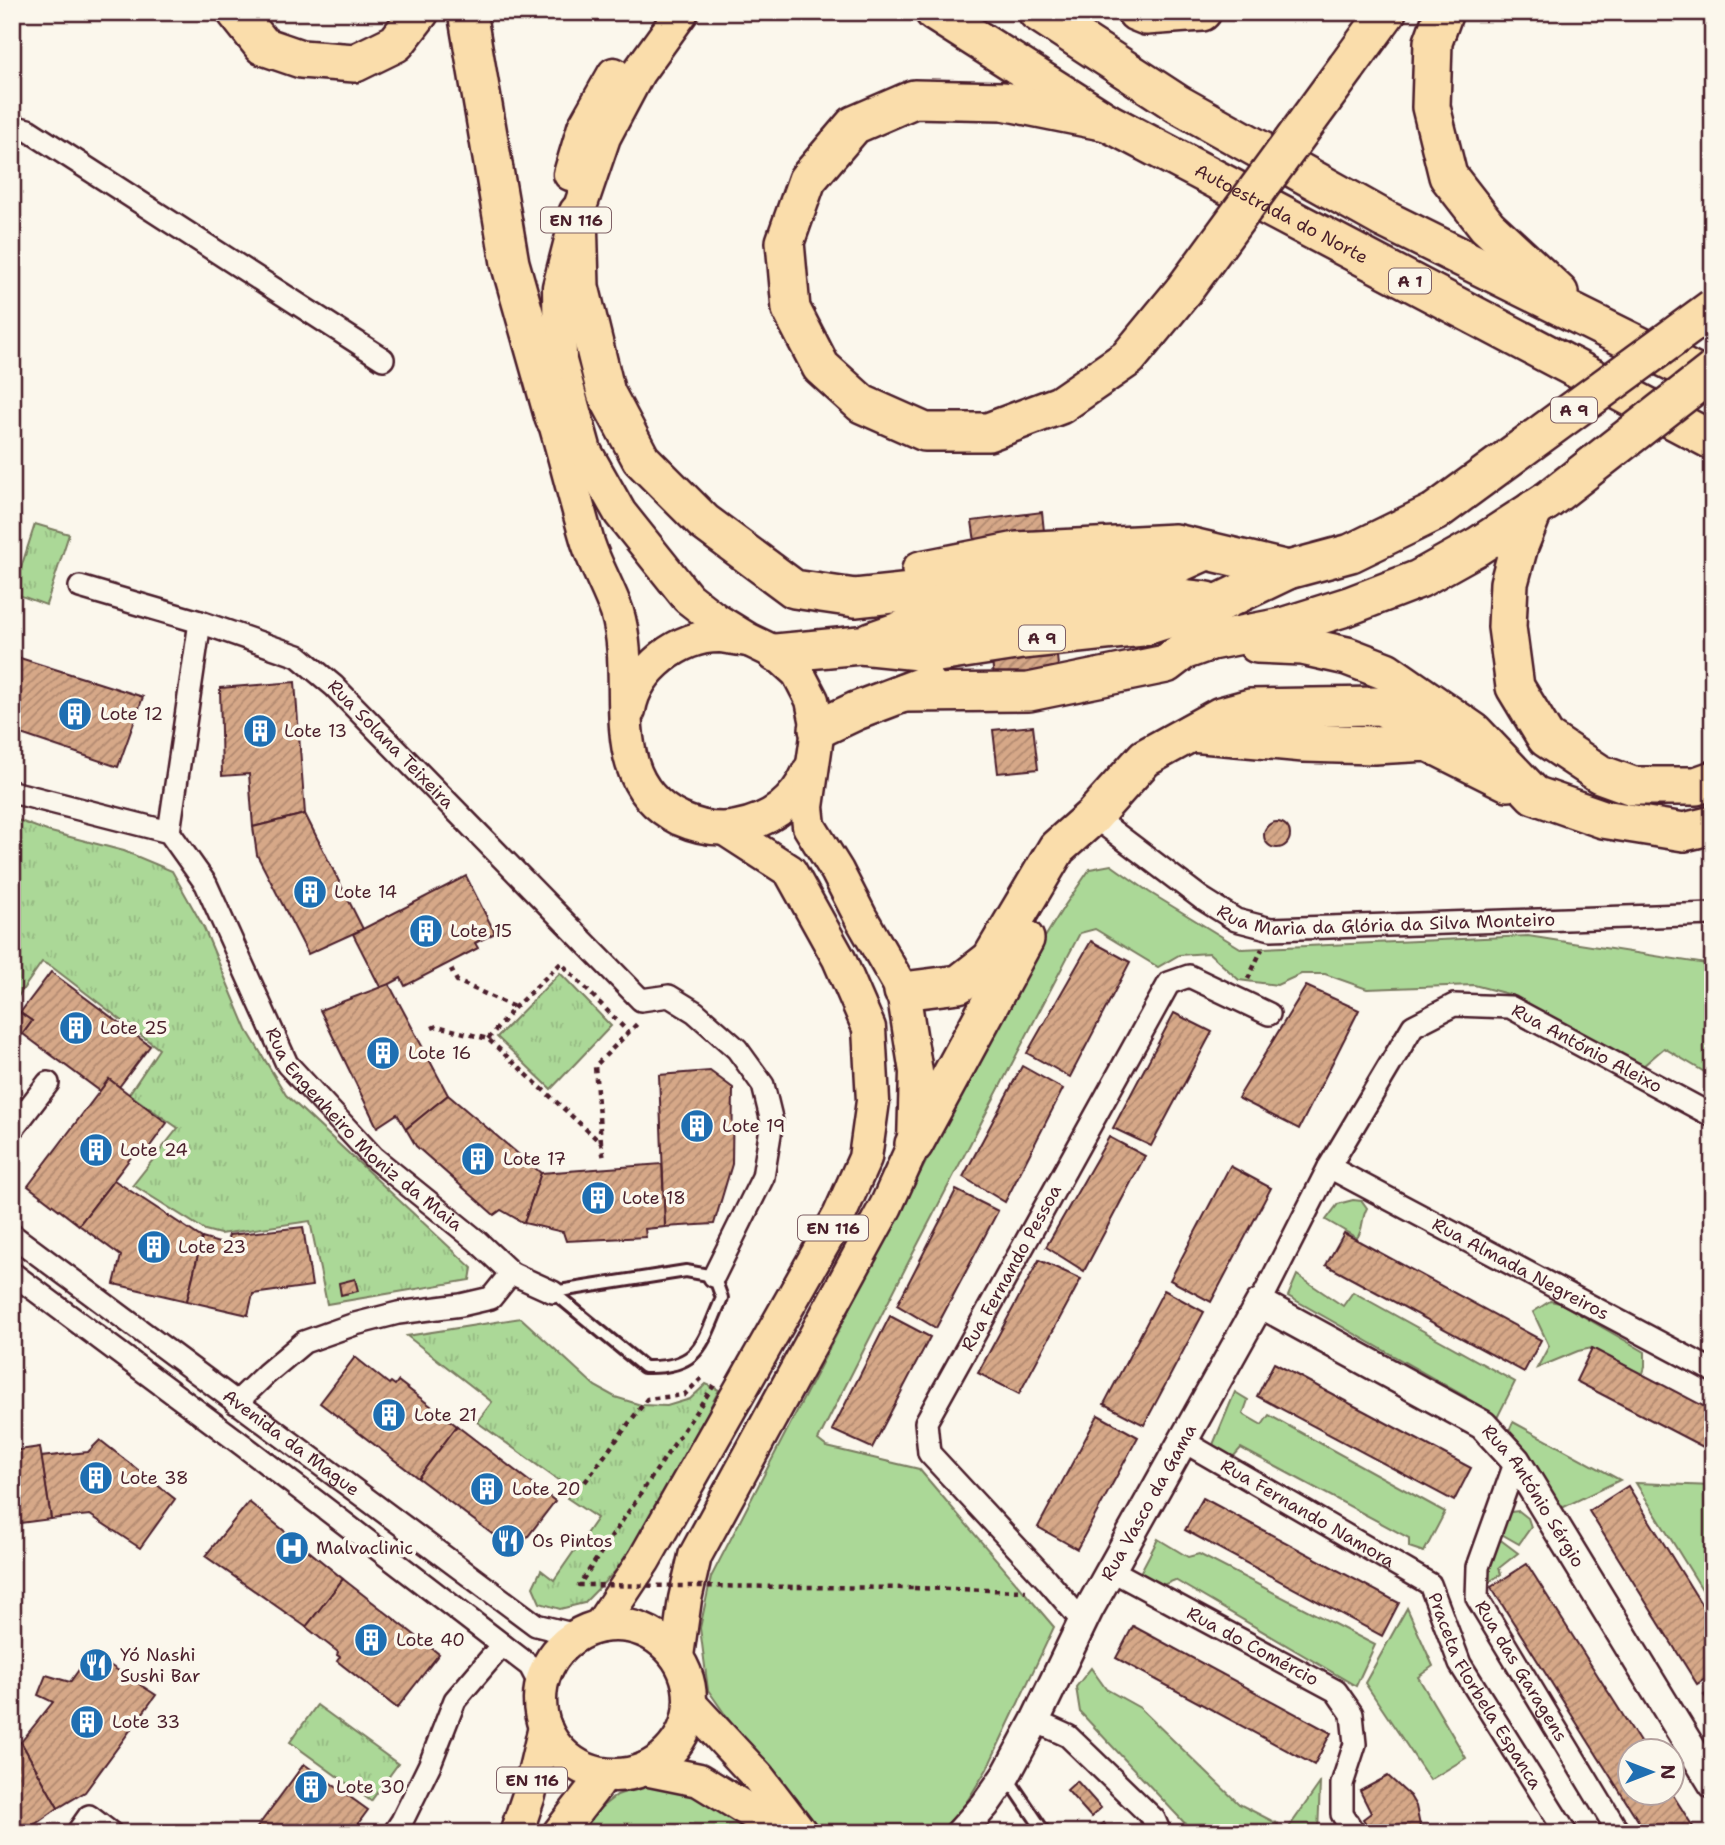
<svg xmlns="http://www.w3.org/2000/svg" width="1725" height="1845" font-family="'Shantell Sans',sans-serif">
<style>
.grass{fill:#abd897;stroke:#7a7c61;stroke-width:2}
.park{fill:url(#park-tufts);stroke:#7a7c61;stroke-width:2}
.building{fill:url(#building-hatch);stroke:#4a1f2b;stroke-width:2}
.lines{fill:none;stroke-linecap:round;stroke-linejoin:round}
.lane-casing{stroke:#4a1f2b;stroke-width:16}
.street-casing{stroke:#4a1f2b;stroke-width:26}
.secondary-casing{stroke:#4a1f2b;stroke-width:33}
.primary-casing{stroke:#4a1f2b;stroke-width:37}
.highway-casing{stroke:#4a1f2b;stroke-width:42}
.path{stroke:#4a1f2b;stroke-width:4.5;stroke-dasharray:5 5;stroke-linecap:butt}
.lane{stroke:#fbf7ec;stroke-width:10}
.street{stroke:#fbf7ec;stroke-width:21}
.secondary{stroke:#fbf7ec;stroke-width:28}
.primary{stroke:#faddab;stroke-width:32}
.highway{stroke:#faddab;stroke-width:37}
.highway-bridge-casing{stroke:#4a1f2b;stroke-width:42;stroke-linecap:butt}
.path-bridge{stroke:#4a1f2b;stroke-width:4.5;stroke-dasharray:5 5;stroke-linecap:butt}
.highway-bridge{stroke:#faddab;stroke-width:37}
.labels{text-anchor:middle;stroke-width:7;stroke-linejoin:round;paint-order:stroke}
.shield{fill:#fbf7ec;stroke:#7f6065;stroke-width:2}
.shield-label{font-size:16px;font-weight:bold;fill:#4a1f2b}
.street-label{font-size:18px;fill:#4a1f2b;stroke:#fbf7ec}
.poi-label{font-size:18px;fill:#4a1f2b;stroke:#fbf7ec;text-anchor:start}
</style>
<defs>
<pattern id="park-tufts" width="24" height="20" patternUnits="userSpaceOnUse" patternTransform="scale(1.75)"><rect width="24" height="20" fill="#abd897"/><path d="M3 7l-1-3M5 7V3M7 7l1-3M15 17l-1-3M17 17v-4M19 17l1-3" fill="none" stroke="#95b982"/></pattern>
<pattern id="building-hatch" width="6" height="6" patternUnits="userSpaceOnUse" patternTransform="scale(1.75)"><rect width="6" height="6" fill="#d6a888"/><path d="M-1 1l2-2M0 6l6-6M5 7l2-2" fill="none" stroke="#b0886f"/></pattern>
</defs>
<rect width="100%" height="100%" fill="#fbf7ec"/>
<filter id="ink" filterUnits="userSpaceOnUse"><feTurbulence type="fractalNoise" baseFrequency=".0143" numOctaves="2"/><feDisplacementMap in="SourceGraphic" scale="14" xChannelSelector="R" yChannelSelector="G"/><feConvolveMatrix kernelMatrix="1 2 1 2 8 2 1 2 1" color-interpolation-filters="sRGB"/></filter>
<g filter="url(#ink)">
<g class="grass">
<path d="M1111,865L1149,892L1242,949L1528,936L1713,965V1077L1664,1048L1643,1066L1508,994L1474,985L1367,989L1325,974H1301L1277,985L1239,980L1209,953L1179,955L1158,967L1095,929L1080,933L908,1263L818,1440L827,1447L919,1469L1054,1627L987,1769L961,1811L939,1831L937,1833H822L796,1798L745,1743L708,1690L700,1628L711,1577L1029,963L1063,908L1090,869Z"/>
<path d="M1353,1200L1362,1201L1367,1208C1361,1218 1364,1229 1357,1238L1326,1220L1338,1204Z"/>
<path d="M1297,1275L1343,1306L1353,1292L1515,1382L1495,1422L1472,1411L1466,1397L1288,1296Z"/>
<path d="M1550,1301L1560,1303L1645,1352V1367L1642,1376L1592,1348L1578,1351L1537,1368L1549,1346L1533,1312Z"/>
<path d="M1235,1392L1248,1400L1243,1414L1262,1425L1269,1415L1445,1512L1424,1552L1409,1547V1538L1241,1448L1233,1457L1212,1447Z"/>
<path d="M1513,1422L1620,1480L1562,1508L1518,1440L1508,1433Z"/>
<path d="M1636,1483L1713,1486V1607Z"/>
<path d="M1519,1511L1528,1518L1531,1527L1519,1544L1498,1532L1503,1516L1510,1512Z"/>
<path d="M1498,1538L1518,1553L1499,1568L1501,1574L1489,1582L1486,1578Z"/>
<path d="M1158,1539L1188,1557L1199,1554L1375,1645L1356,1686L1175,1580L1163,1585L1143,1578L1141,1571Z"/>
<path d="M1407,1608L1433,1666L1418,1677L1466,1758L1430,1780L1365,1683Z"/>
<path d="M1091,1668L1106,1689L1140,1708L1239,1804L1278,1824L1274,1833L1193,1832L1080,1712L1076,1687Z"/>
<path d="M659,1780L702,1794L745,1826L749,1833H575L582,1822L617,1795Z"/>
<path d="M1320,1783L1318,1833H1285Z"/>
</g>
<g class="park">
<path d="M35,524L69,534L46,605L13,593Z"/>
<path d="M12,818L47,831L124,851L172,871L204,928L247,1030L286,1095L472,1268L470,1280L327,1304L310,1221L220,1234L205,1230L133,1185L178,1128L129,1094L159,1049L52,967L42,962L12,1005Z"/>
<path d="M560,973L611,1026L551,1089L497,1037Z"/>
<path d="M521,1318L595,1386L615,1397L641,1405L667,1406L690,1399L706,1384L719,1390L639,1547L584,1603L560,1609L540,1603L533,1587L541,1570L554,1580L597,1518L567,1498L572,1490L477,1422L492,1402L407,1336Z"/>
<path d="M317,1705L398,1764L371,1801L290,1742Z"/>
</g>
<g class="building">
<path d="M1042,512L1062,704L999,711L972,521Z"/>
<path d="M12,651L20,658L12,672Z"/>
<path d="M20,658L143,697L118,767L12,731V672Z"/>
<path d="M295,682L305,814L253,827L249,774L222,776L220,688Z"/>
<path d="M1033,726L1038,769L998,773L993,730Z"/>
<path d="M305,814L363,929L308,954L257,855L253,827Z"/>
<circle cx="1277" cy="835" r="13"/>
<path d="M466,876L495,933L475,943L478,948L405,986L401,978L381,989L353,934Z"/>
<path d="M1091,941L1130,962L1070,1077L1027,1053Z"/>
<path d="M51,972L150,1046L119,1087L109,1079L100,1091L23,1034L32,1021L20,1013Z"/>
<path d="M389,984L448,1095L406,1129L397,1114L377,1127L320,1010Z"/>
<path d="M1306,986L1359,1010L1299,1129L1238,1098Z"/>
<path d="M12,1007L32,1021L12,1048Z"/>
<path d="M1174,1013L1212,1032L1151,1146L1113,1128Z"/>
<path d="M1022,1066L1063,1089L1005,1202L963,1177Z"/>
<path d="M710,1071L733,1088L732,1164L714,1224L665,1227L659,1075Z"/>
<path d="M109,1079L167,1123L145,1153L139,1147L79,1225L28,1186Z"/>
<path d="M448,1095L541,1173L524,1223L501,1210L494,1215L416,1146L406,1129Z"/>
<path d="M1109,1137L1145,1156L1084,1271L1046,1247Z"/>
<path d="M662,1164L665,1227L645,1229L646,1237L566,1241L563,1232L524,1223L541,1173Z"/>
<path d="M1230,1166L1271,1188L1211,1302L1170,1280Z"/>
<path d="M114,1180L202,1238L187,1301L114,1284L121,1256L79,1225Z"/>
<path d="M956,1190L998,1211L936,1328L897,1305Z"/>
<path d="M303,1227L312,1286L253,1294L248,1315L187,1301L202,1238L226,1245L229,1235Z"/>
<path d="M1344,1233L1541,1340L1524,1372L1326,1265Z"/>
<path d="M1039,1260L1081,1279L1019,1394L978,1373Z"/>
<path d="M355,1279L358,1291L341,1295L339,1283Z"/>
<path d="M1164,1290L1204,1312L1144,1425L1104,1404Z"/>
<path d="M890,1316L930,1337L872,1448L832,1430Z"/>
<path d="M1592,1348L1713,1411V1452L1576,1381Z"/>
<path d="M355,1357L389,1384L391,1382L395,1385L398,1381L457,1426L418,1478L320,1403Z"/>
<path d="M1274,1363L1471,1468L1454,1501L1257,1396Z"/>
<path d="M1098,1415L1138,1437L1077,1549L1038,1527Z"/>
<path d="M457,1426L555,1501L516,1552L418,1478Z"/>
<path d="M100,1440L175,1499L140,1548L90,1515L51,1519L41,1457L88,1452Z"/>
<path d="M40,1447L51,1519L12,1524V1451Z"/>
<path d="M1628,1486L1713,1623V1674L1697,1684L1589,1511Z"/>
<path d="M1203,1498L1399,1603L1382,1636L1185,1530Z"/>
<path d="M249,1502L343,1579L306,1627L205,1556Z"/>
<path d="M1527,1564L1645,1750H1630V1792H1671L1697,1833H1646L1491,1587Z"/>
<path d="M343,1579L439,1654L397,1708L337,1661L340,1657L337,1655L338,1652L306,1627Z"/>
<path d="M1133,1626L1331,1733L1314,1765L1116,1658Z"/>
<path d="M91,1653L156,1695L85,1792L58,1808L21,1742L53,1702L38,1695L46,1675L70,1682Z"/>
<path d="M1713,1689V1709L1704,1695Z"/>
<path d="M21,1742L58,1808L27,1830L12,1831V1743Z"/>
<path d="M304,1764L368,1810L351,1833H253Z"/>
<path d="M1388,1776L1410,1796L1416,1806L1420,1826L1424,1833H1372L1363,1819L1371,1813L1360,1791Z"/>
<path d="M1077,1781L1101,1808L1091,1817L1067,1790Z"/>
<path d="M1104,1823L1110,1833H1090Z"/>
</g>
<g class="lines">
<g class="lane-casing">
<g id="lane">
<path d="M686,1271L714,1276L722,1298C702,1343 701,1369 644,1367L553,1292Z"/>
<path d="M1007,1777L1045,1833"/>
</g>
</g>
<g class="street-casing">
<g id="street">
<path d="M12,126L28,130L383,359"/>
<path id="s1" d="M80,587L200,622L298,656L334,686L641,1000L669,996L695,1012L737,1049L763,1085L772,1122L763,1177L714,1276"/>
<path id="s2" d="M12,792L169,832L206,884L287,1064L373,1157L477,1241L511,1273L553,1292"/>
<path id="s3" d="M1093,816L1201,898L1236,920L1271,929L1713,914"/>
<path d="M169,832L200,622"/>
<path d="M12,1130L48,1083"/>
<path id="s4" d="M1329,1167L1713,1371"/>
<path id="s5" d="M12,1235L536,1625L576,1635"/>
<path d="M12,1273L244,1446L530,1666L541,1687"/>
<path id="s6" d="M1260,1303L1329,1167L1413,1026L1454,1005L1510,1007L1713,1116"/>
<path d="M236,1403L266,1374L304,1342L355,1324L398,1313L461,1305L491,1298L511,1273"/>
<path id="s7" d="M1183,1441L1430,1584L1460,1664L1566,1833"/>
<path id="s8" d="M1516,1461L1478,1567L1477,1598L1619,1833"/>
<path id="s9" d="M1111,1570L1336,1691L1352,1714L1355,1744L1342,1784V1814L1354,1833"/>
<path id="s10" d="M1083,1622L1046,1579L929,1453L926,1422L1169,983L1189,976L1269,1014"/>
<path d="M1035,1721L1068,1736L1154,1819L1160,1833"/>
<path d="M77,1833L89,1816L111,1833"/>
<path d="M394,1833L402,1821L430,1764L455,1700L502,1645"/>
</g>
</g>
<g class="secondary-casing">
<g id="secondary">
<path id="s11" d="M960,1833L985,1805L1006,1775L1035,1721L1088,1611L1260,1303L1483,1425L1516,1461L1713,1784"/>
</g>
</g>
<g class="primary-casing">
<g id="primary">
<path d="M570,174L584,127L614,74"/>
<path d="M554,420C566,461 576,503 588,543C596,567 609,589 617,612C639,683 598,779 680,819C698,827 717,831 737,827C771,820 795,803 809,771"/>
<path d="M629,710C636,669 680,635 721,636C730,637 739,639 748,640"/>
<circle cx="615" cy="1700" r="75"/>
<path d="M600,1626L644,1560L839,1216L865,1158L873,1101L869,1028L839,959L790,871L725,829"/>
<path d="M677,1656L685,1599L695,1556L886,1206L914,1144L916,1072L903,991L861,918L837,871L809,826L807,807L818,729L812,700L798,673L776,653L749,640L715,619L688,598L620,513L585,451L560,361L559,287L578,213L604,137L638,73L682,12"/>
<path d="M690,1704L758,1777L801,1833"/>
<path d="M645,1769L699,1780L769,1823L777,1833"/>
<path d="M516,1833L529,1795L545,1727"/>
<path d="M559,1833L604,1775"/>
</g>
</g>
<g class="highway-casing">
<g id="highway">
<path d="M236,12L263,46L301,59L355,63L396,43L420,12"/>
<path d="M467,12L510,263L554,418"/>
<path id="s12" d="M934,12L1107,122L1713,441"/>
<path d="M1037,12L1178,104L1384,219L1713,382"/>
<path d="M1136,12L1146,16L1202,12"/>
<path d="M1444,12L1433,42L1431,107L1448,176L1487,226L1559,293"/>
<path d="M1347,67L1387,12"/>
<path d="M1107,122L1003,101L914,99L854,125L807,180L785,242L791,309L821,367L862,404L925,432H988L1060,405L1128,358L1184,290"/>
<path d="M578,213L580,287L606,393L641,459L704,522L794,589L855,598L1177,564L1206,551"/>
<path d="M1534,509L1519,546L1509,583L1507,627L1515,687L1546,738L1600,774L1633,786H1696L1713,780"/>
<path d="M921,570L1017,551L1175,543L1288,570"/>
<path d="M871,641L922,623L1021,612L1133,593L1207,601"/>
<path d="M1257,644L1302,646L1347,656L1386,671L1474,732L1534,795L1603,819L1684,832L1713,825"/>
<path d="M776,653L860,645L938,653L1022,640L1142,627L1221,602L1288,570L1351,553L1435,512"/>
<path d="M904,693L1029,692L1166,664L1183,651L1211,641L1282,627L1349,606L1419,579L1478,546L1547,501"/>
<path d="M818,729L856,711L927,684"/>
<path d="M1191,733L1304,743L1374,745L1428,742L1508,782"/>
<path d="M903,991L959,984L991,959L1057,848L1093,816L1145,758L1221,716L1250,708L1380,706L1414,721L1428,742"/>
<path d="M914,1144L1025,939"/>
</g>
</g>
<g class="path">
<path d="M451,969L457,981L514,1007"/>
<path d="M1248,979L1262,949"/>
<path d="M432,1028L437,1026L488,1039L601,1143L604,1159"/>
<path d="M488,1039L515,1007L561,963L629,1033"/>
<path d="M601,1142L595,1066L639,1022"/>
<path d="M585,1482L647,1399L684,1395L704,1376"/>
<path d="M914,1588L1026,1591"/>
</g>
<use href="#lane" class="lane"/>
<use href="#street" class="street"/>
<use href="#secondary" class="secondary"/>
<use href="#primary" class="primary"/>
<use href="#highway" class="highway"/>
<g class="highway-bridge-casing">
<g id="highway-bridge">
<path d="M1184,290L1347,67"/>
<path d="M1547,501L1713,371"/>
<path d="M1435,512L1713,308"/>
</g>
</g>
<path class="path-bridge" d="M714,1385L579,1585L914,1588"/>
<use href="#highway-bridge" class="highway-bridge"/>
</g>
</g>
<defs>
<g id="building-disc" transform="scale(1.75)"><circle r="9.5" fill="#1f6fb2" stroke="#fbf7ec"/><path d="M-4-6H4V6H1V3H-1V6H-4ZM-2.5-4.3h1.7v1.8h-1.7ZM.8-4.3h1.7v1.8H.8ZM-2.5-1h1.7V.8h-1.7ZM.8-1h1.7V.8H.8Z" fill="#fff"/></g>
<g id="restaurant-disc" transform="scale(1.75)"><circle r="9.5" fill="#1f6fb2" stroke="#fbf7ec"/><path d="M-5-6h1v4h1v-4h1v4h1v-4h1v5L-1.5 .5V6h-2V.5L-5-1ZM5-6V6H3V1.5H1.5Q1.5-4 5-6Z" fill="#fff"/></g>
<g id="hospital-disc" transform="scale(1.75)"><circle r="9.5" fill="#1f6fb2" stroke="#fbf7ec"/><path d="M-5-5h3v3.5h4V-5h3V5h-3V1.5h-4V5h-3Z" fill="#fff"/></g>
</defs>
<g fill-rule="evenodd">
<use href="#building-disc" x="75" y="714"/>
<use href="#building-disc" x="260" y="731"/>
<use href="#building-disc" x="310" y="892"/>
<use href="#building-disc" x="426" y="931"/>
<use href="#building-disc" x="76" y="1028"/>
<use href="#building-disc" x="383" y="1053"/>
<use href="#building-disc" x="697" y="1126"/>
<use href="#building-disc" x="96" y="1150"/>
<use href="#building-disc" x="478" y="1159"/>
<use href="#building-disc" x="598" y="1198"/>
<use href="#building-disc" x="154" y="1247"/>
<use href="#building-disc" x="389" y="1415"/>
<use href="#building-disc" x="96" y="1478"/>
<use href="#building-disc" x="487" y="1489"/>
<use href="#restaurant-disc" x="508" y="1541"/>
<use href="#hospital-disc" x="292" y="1548"/>
<use href="#building-disc" x="371" y="1640"/>
<use href="#restaurant-disc" x="96" y="1665"/>
<use href="#building-disc" x="87" y="1722"/>
<use href="#building-disc" x="311" y="1787"/>
</g>
<g class="labels">
<g class="shield">
<rect x="541" y="207.5" width="70" height="25" rx="5"/>
<rect x="1389" y="268.5" width="42" height="25" rx="5"/>
<rect x="1551" y="397.5" width="46" height="25" rx="5"/>
<rect x="1019" y="625.5" width="46" height="25" rx="5"/>
<rect x="798" y="1215.5" width="70" height="25" rx="5"/>
<rect x="497" y="1767.5" width="70" height="25" rx="5"/>
</g>
<g class="shield-label">
<text x="576" y="226">EN 116</text>
<text x="1410" y="287">A 1</text>
<text x="1574" y="416">A 9</text>
<text x="1042" y="644">A 9</text>
<text x="833" y="1234">EN 116</text>
<text x="532" y="1786">EN 116</text>
</g>
<g class="street-label">
<text dy="6" stroke="none"><textPath href="#s12" startOffset="402">Autoestrada do Norte</textPath></text>
<text dy="6" stroke="none"><textPath href="#s1" startOffset="357">Rua Solana Teixeira</textPath></text>
<text dy="6" stroke="none"><textPath href="#s3" startOffset="327">Rua Maria da Glória da Silva Monteiro</textPath></text>
<text dy="6" stroke="none"><textPath href="#s6" startOffset="506">Rua António Aleixo</textPath></text>
<text dy="6" stroke="none"><textPath href="#s2" startOffset="523">Rua Engenheiro Moniz da Maia</textPath></text>
<text dy="6" stroke="none"><textPath href="#s10" startOffset="436">Rua Fernando Pessoa</textPath></text>
<text dy="6" stroke="none"><textPath href="#s4" startOffset="217">Rua Almada Negreiros</textPath></text>
<text dy="6" stroke="none"><textPath href="#s5" startOffset="348">Avenida da Mague</textPath></text>
<text dy="6" stroke="none"><textPath href="#s11" startOffset="952">Rua António Sérgio</textPath></text>
<text dy="6" stroke="none"><textPath href="#s11" startOffset="382">Rua Vasco da Gama</textPath></text>
<text dy="6" stroke="none"><textPath href="#s7" startOffset="144">Rua Fernando Namora</textPath></text>
<text dy="6" stroke="none"><textPath href="#s9" startOffset="161">Rua do Comércio</textPath></text>
<text dy="6" stroke="none"><textPath href="#s8" startOffset="229">Rua das Garagens</textPath></text>
<text dy="6" stroke="none"><textPath href="#s7" startOffset="406">Praceta Florbela Espanca</textPath></text>
</g>
<g class="poi-label">
<text x="100" y="720">Lote 12</text>
<text x="284" y="737">Lote 13</text>
<text x="334" y="898">Lote 14</text>
<text x="450" y="937">Lote 15</text>
<text x="100" y="1034">Lote 25</text>
<text x="408" y="1059">Lote 16</text>
<text x="722" y="1132">Lote 19</text>
<text x="120" y="1156">Lote 24</text>
<text x="503" y="1165">Lote 17</text>
<text x="622" y="1204">Lote 18</text>
<text x="178" y="1253">Lote 23</text>
<text x="414" y="1421">Lote 21</text>
<text x="120" y="1484">Lote 38</text>
<text x="512" y="1495">Lote 20</text>
<text x="532" y="1547">Os Pintos</text>
<text x="316" y="1554">Malvaclinic</text>
<text x="396" y="1646">Lote 40</text>
<text x="120" y="1661">Yó Nashi<tspan x="120" dy="21">Sushi Bar</tspan></text>
<text x="112" y="1728">Lote 33</text>
<text x="336" y="1793">Lote 30</text>
</g>
</g>
<rect width="1725" height="1845" fill="none" stroke="#fbf7ec" stroke-width="42"/>
<rect x="21" y="21" width="1683" height="1803" fill="none" stroke="#4a1f2b" stroke-width="2.5" filter="url(#ink)"/>
<g transform="translate(1651 1772) rotate(90)"><circle r="33" fill="#fbf7ec" stroke="#b4a19f" stroke-width="2"/>
<path d="M0-5L12 26L0 18L-12 26Z" fill="#1f6fb2"/>
<text y="-10" font-size="19" font-weight="bold" text-anchor="middle" fill="#4a1f2b">N</text>
</g>
</svg>
